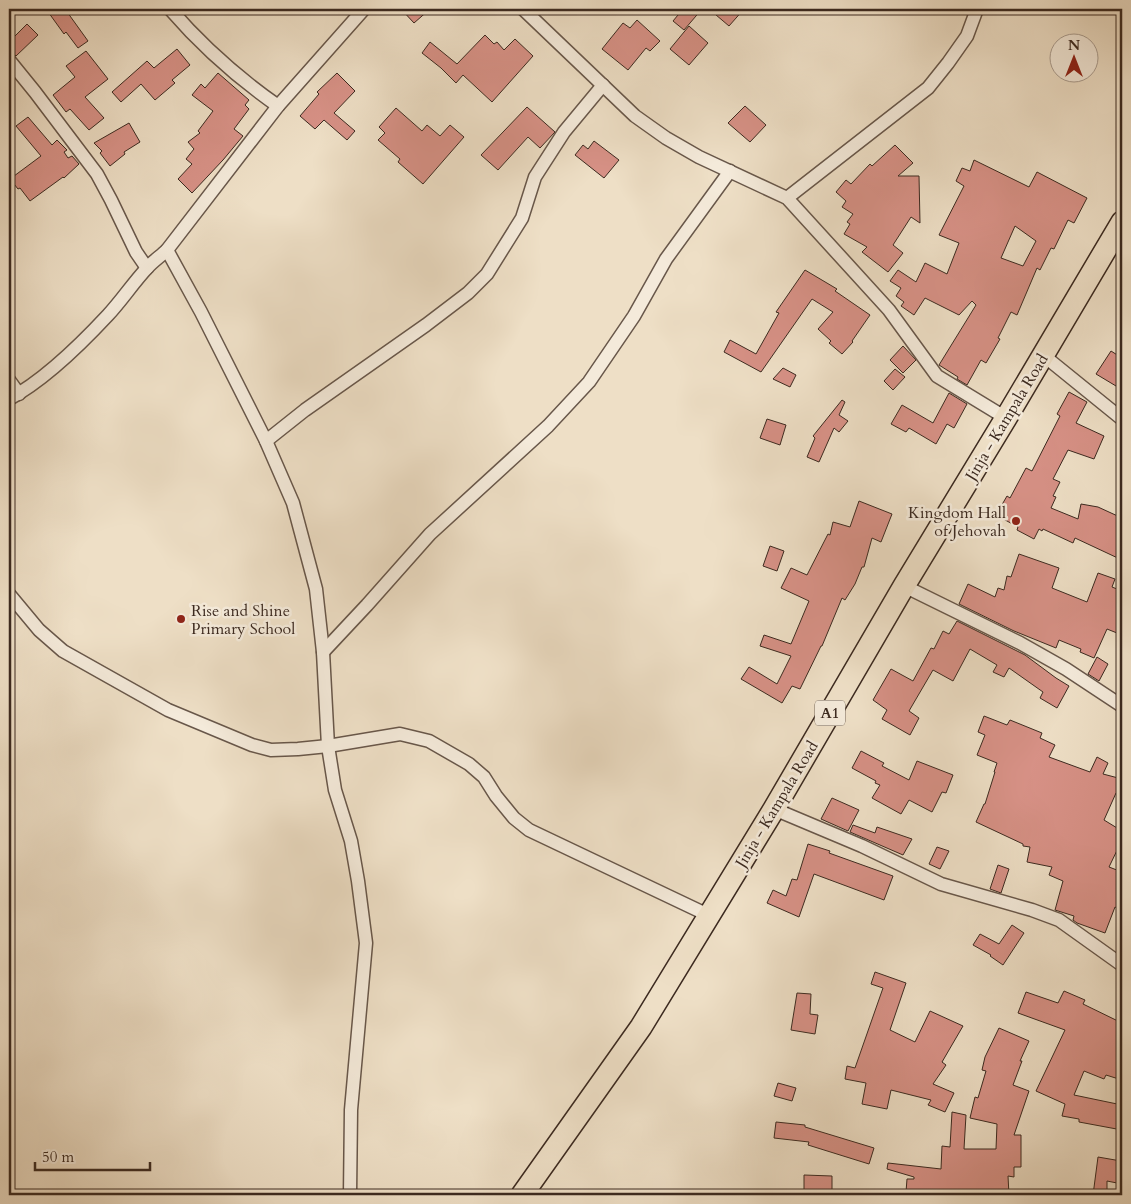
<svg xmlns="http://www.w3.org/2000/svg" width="1131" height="1204" font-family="Cardo,serif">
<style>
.building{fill:#d79186;stroke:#3c2a20;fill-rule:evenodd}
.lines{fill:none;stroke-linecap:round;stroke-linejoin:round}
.minor-casing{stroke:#68574a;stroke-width:15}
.trunk-casing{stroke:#3c2a20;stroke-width:24}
.minor{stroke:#f4eada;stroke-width:12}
.trunk{stroke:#eedfc6;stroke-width:21}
.poi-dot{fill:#8f2418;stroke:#f4eada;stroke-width:2}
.labels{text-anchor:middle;stroke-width:5;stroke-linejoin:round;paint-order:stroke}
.shield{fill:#f4eada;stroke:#736458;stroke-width:1}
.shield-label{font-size:15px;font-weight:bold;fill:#3c2a20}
.street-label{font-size:16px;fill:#3c2a20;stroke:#f4eada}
.poi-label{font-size:16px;fill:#3c2a20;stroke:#f4eada;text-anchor:end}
</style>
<rect width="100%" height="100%" fill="#eedfc6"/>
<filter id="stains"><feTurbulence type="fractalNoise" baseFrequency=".004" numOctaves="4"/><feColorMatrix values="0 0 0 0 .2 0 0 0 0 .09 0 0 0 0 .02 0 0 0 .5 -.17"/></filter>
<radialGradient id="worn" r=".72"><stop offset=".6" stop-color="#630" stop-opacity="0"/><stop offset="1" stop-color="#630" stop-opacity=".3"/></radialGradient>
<g class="building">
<path d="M46,9H65L88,41L78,48L66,32L64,34Z"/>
<path d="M401,9H430L414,23Z"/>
<path d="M683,9H702L684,30L673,21Z"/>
<path d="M709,9H744L729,26Z"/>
<path d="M637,20L660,41L650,51L646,48L628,70L602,49L623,23L630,28Z"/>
<path d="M27,24L38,35L16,56L9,49V42Z"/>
<path d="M689,26L708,43L689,65L670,49Z"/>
<path d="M485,35L494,44L497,42L504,50L515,39L533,56L492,102L463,75L456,83L441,68L422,53L430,42L457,64Z"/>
<path d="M177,49L190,65L172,80L175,83L155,100L141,84L121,102L112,92L147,61L154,68Z"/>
<path d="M86,51L108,79L85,97L104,118L89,130L70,109L66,112L53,95L75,77L66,66Z"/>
<path d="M218,73L249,100L245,105L249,109L234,129L243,136L223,160L192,193L178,179L192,164L186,159L194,149L188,142L200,133L198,131L213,111L192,95L201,84L205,88Z"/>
<path d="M337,73L355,91L334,113L355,131L347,140L324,120L315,129L300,116L319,94L317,92Z"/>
<path d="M745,106L766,125L750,142L728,123Z"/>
<path d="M527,107L555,132L540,148L528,137L498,170L481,155Z"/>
<path d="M396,108L422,131L427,125L440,136L450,125L464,137L423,184L398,162L400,159L378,140L385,133L379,127Z"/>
<path d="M28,117L52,145L57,140L67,150L64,152L68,158L72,156L79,164L64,178L63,177L30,201L20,188L18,189L10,179L41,156L16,126Z"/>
<path d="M129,123L140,142L124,152L125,154L110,166L100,153L102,151L94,143Z"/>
<path d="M594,141L619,160L604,178L575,155L583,145L588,149Z"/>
<path d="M895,145L913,163L898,176H919L920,223L911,217L893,245L903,253L888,272L862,252L867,247L844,234L850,224L847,222L853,214L842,207L846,201L836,192L846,180L851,184L870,164L872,166Z"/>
<path d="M974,160L1029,187L1037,172L1087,198L1074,223L1068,220L1054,249L1051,248L1040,270L1037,268L1017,315L1011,312L998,338L1000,339L986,363L981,360L967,385L957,379L958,377L939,365L976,305L972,301L959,315L925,298L914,315L901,306L904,302L896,296L901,288L890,281L898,270L916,282L925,263L947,274L959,243L939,235L964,186L956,181L962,168L970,171ZM1015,226L1036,241L1023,266L1001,258Z"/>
<path d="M805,270L837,289L835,291L870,315L852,341L853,342L842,354L829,343L831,341L818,329L833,312L812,299L761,372L724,352L730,340L756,354L779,313L776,312Z"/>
<path d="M903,346L916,360L903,373L890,360Z"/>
<path d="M1111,351L1122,358V375L1116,386L1096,374Z"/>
<path d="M783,368L796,375L790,387L773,379Z"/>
<path d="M895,369L905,377L893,390L884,381Z"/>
<path d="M1069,392L1087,402L1076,423L1104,436L1094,459L1068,450L1053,479L1060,482L1053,496L1056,497L1051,508L1078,519L1081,504L1098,507L1122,518V560L1075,538L1073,543L1043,529L1042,531L1039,529L1034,539L1017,530L1018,527L996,515L1007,496L1010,498L1026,468L1032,471L1060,416L1057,414Z"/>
<path d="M949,393L967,404L954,428L947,424L936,444L909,428L906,432L891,424L902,405L933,423Z"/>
<path d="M842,400L845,402L839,415L848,421L839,432L834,428L819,462L807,457L815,438L813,436Z"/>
<path d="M767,419L786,425L780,445L760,438Z"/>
<path d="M859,501L892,514L881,542L872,538L864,567H862L855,584L845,600L842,598L822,646H821L800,689L792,686L782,703L741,679L749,667L777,684L791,656L760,646L764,635L791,644L809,601L781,588L791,568L807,575L828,534L830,535L833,522L850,527Z"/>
<path d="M770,546L784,551L777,571L763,566Z"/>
<path d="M1019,554L1059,568L1052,588L1087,602L1098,573L1115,579L1112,587L1122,591V635L1107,629L1094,658L1080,652L1081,649L1059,640L1056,648L1014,631L959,604L968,584L995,597L998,588L1004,590L1007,576L1011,577Z"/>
<path d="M957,621L1025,655L1056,678L1069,686L1057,708L1040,698L1043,692L1009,668L1004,677L993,672L997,665L970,649L953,681L933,670L909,711L919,718L910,735L882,719L887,710L873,700L891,669L913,681L931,648L934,649L943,631L949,634Z"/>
<path d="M1097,657L1108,664L1099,681L1088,674Z"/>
<path d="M984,716L1007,725L1010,720L1042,733L1040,738L1055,745L1049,757L1090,772L1097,757L1108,763L1103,774L1122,779V796L1116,793L1104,820L1122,831V840L1109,867L1122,872V899L1119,909L1115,907L1105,933L1077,923L1073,920L1074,916L1055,910L1063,881L1049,875L1052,867L1027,862L1030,847L1023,846V844L976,822L984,804H985L995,772H994L997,763L977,755L985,735L978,732Z"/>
<path d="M861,751L884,763L882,766L909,780L917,761L953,775L946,793L942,792L932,812L909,800L901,814L872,798L880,785L875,783L876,781L852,768Z"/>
<path d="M832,798L859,810L848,831L821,819Z"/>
<path d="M853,825L875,833L877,827L912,839L903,855L850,832Z"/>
<path d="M808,844L830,851L829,853L893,876L884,900L814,874L799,917L767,903L773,890L786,896L792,879L797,880Z"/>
<path d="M937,847L949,851L940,869L929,864Z"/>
<path d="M998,865L1009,869L1001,893L990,889Z"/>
<path d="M1012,925L1024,933L1003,965L990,956L991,955L973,945L980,934L999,944Z"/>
<path d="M875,972L906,983L890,1030L915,1042L930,1011L963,1026L942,1062L946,1065L933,1084L954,1093L945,1112L928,1105L931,1100L891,1090L887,1109L862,1104L866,1083L845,1079L847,1066L855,1068L883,988L871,984Z"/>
<path d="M1064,991L1085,1000L1083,1004L1122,1023V1080L1106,1075L1104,1079L1084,1071L1074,1095L1122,1105V1130L1079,1122V1119L1062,1116L1065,1104L1036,1091L1065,1030L1018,1013L1026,992L1058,1003Z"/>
<path d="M797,993L811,994L810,1014L818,1015L815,1034L791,1030Z"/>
<path d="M999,1028L1029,1041L1020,1061H1022L1013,1085L1029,1091L1014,1135H1021V1167H1014V1177L1008,1176L1009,1195H942V1193L906,1192L907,1179H914V1177L887,1169L888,1163L941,1169L942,1146L950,1147L952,1112L966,1115L964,1149H996L997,1124L970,1118L975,1097L978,1098L986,1071L982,1070L985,1057Z"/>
<path d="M778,1083L796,1088L792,1101L774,1096Z"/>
<path d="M776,1122L805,1125V1127L874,1148L869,1164L808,1145L809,1142L774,1138Z"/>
<path d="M1098,1157L1121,1161L1117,1183L1107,1181V1195H1093Z"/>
<path d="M804,1175L832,1176V1192L804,1191Z"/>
</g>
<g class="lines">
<g class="minor-casing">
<g id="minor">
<path d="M170,9C202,46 238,78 278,106"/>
<path d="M523,9L635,116L666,138L699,157L787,198L889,310L937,376L1006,418"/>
<path d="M9,60L35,92L97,174L111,200L136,252L147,268"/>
<path d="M787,198L928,88L948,63L967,36L977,9"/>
<path d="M167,250L201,312L266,441L293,503L316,589L323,652L328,746L335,790L351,841L358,881L366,943L351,1110L350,1195"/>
<path d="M1043,355L1122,419"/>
<path d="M9,380L19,394"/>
<path d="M9,399C43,381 81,344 108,315C122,300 133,283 147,268C153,261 161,256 167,250L278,106L364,9"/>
<path d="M266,441L305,410L426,325L468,293L487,274L522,218L535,177L564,132L603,85"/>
<path d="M904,586L1020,643L1066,669L1122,706"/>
<path d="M9,594L39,630L63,651L168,710L252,745L271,750L298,749L328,746L400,734L429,741L469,764L484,777L496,796L514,818L529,830L708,915"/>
<path d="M323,652L367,605L430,534L548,426L589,382L634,316L666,259L730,171"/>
<path d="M774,809L862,846L941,884L1032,910L1059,920L1122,965"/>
</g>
</g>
<g class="trunk-casing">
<path id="trunk" d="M522,1195L641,1027L774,809L904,586L1006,418L1122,222"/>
</g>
<use href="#minor" class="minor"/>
<use href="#trunk" class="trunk"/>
</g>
<g class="poi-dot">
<circle cx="1016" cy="521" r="5"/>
<circle cx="181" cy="619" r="5"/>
</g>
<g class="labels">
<rect class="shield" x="815" y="700.5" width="30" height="25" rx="4"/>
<g class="shield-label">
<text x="830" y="718">A1</text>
</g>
<g class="street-label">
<text transform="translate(1006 417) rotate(-59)" y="6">Jinja - Kampala Road</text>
<text transform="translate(776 804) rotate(-59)" y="6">Jinja - Kampala Road</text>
</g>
<g class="poi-label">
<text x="1006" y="518">Kingdom Hall<tspan x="1006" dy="18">of Jehovah</tspan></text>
<text x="191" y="616" text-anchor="start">Rise and Shine<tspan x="191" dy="18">Primary School</tspan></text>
</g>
</g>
<rect width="1131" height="1204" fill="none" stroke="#eedfc6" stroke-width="30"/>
<rect x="10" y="10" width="1111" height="1184" fill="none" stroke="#3c2a20" stroke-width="2.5"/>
<rect x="15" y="15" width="1101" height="1174" fill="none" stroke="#3c2a20"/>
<g transform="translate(1074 58)"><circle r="24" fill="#f4eada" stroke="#aa9d90"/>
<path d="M0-4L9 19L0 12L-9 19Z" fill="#8f2418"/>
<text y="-8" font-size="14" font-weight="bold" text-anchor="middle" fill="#3c2a20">N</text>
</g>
<path d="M35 1162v8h115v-8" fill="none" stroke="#3c2a20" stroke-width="2.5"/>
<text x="42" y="1162" font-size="15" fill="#3c2a20" stroke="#f4eada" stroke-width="4" paint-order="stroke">50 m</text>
<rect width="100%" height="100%" filter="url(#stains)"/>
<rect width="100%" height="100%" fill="url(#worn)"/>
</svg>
